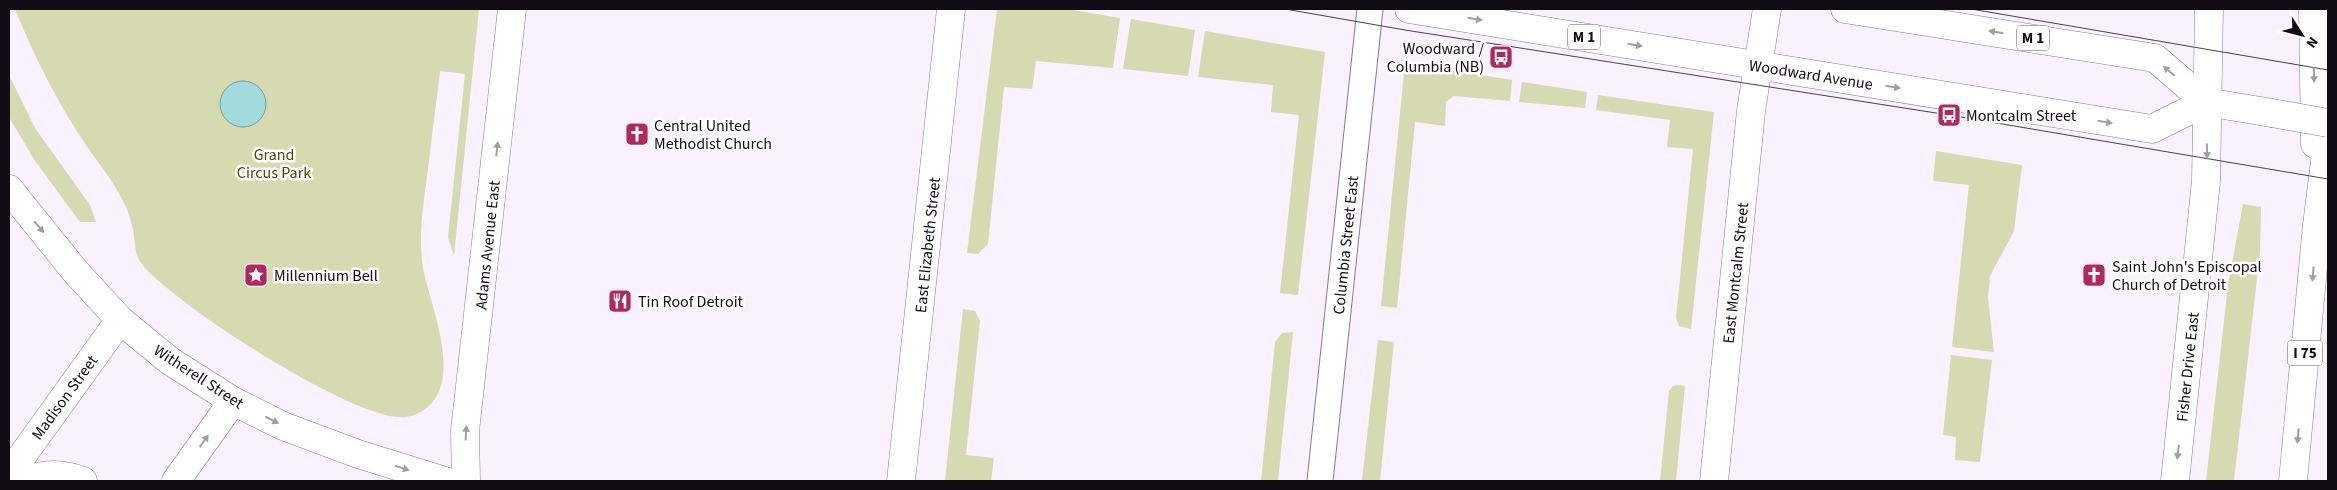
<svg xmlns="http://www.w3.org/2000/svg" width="2337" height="490" font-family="'Source Sans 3',sans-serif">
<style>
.green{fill:#d6dab1}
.water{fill:#a2dbde;stroke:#779da2}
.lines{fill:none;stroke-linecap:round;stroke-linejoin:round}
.pedestrian-casing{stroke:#8b7994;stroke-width:27}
.minor-casing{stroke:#8b7994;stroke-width:29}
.tertiary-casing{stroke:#8b7994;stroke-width:29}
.primary-casing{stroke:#8b7994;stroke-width:29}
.motorway-casing{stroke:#8b7994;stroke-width:29}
.pedestrian{stroke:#fff;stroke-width:25}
.minor{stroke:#fff;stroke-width:28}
.tertiary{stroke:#fff;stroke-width:28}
.primary{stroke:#fff;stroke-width:28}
.motorway{stroke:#fff;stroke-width:28}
.tram{stroke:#49434c;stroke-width:1}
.primary-bridge-casing{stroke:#8b7994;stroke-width:29;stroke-linecap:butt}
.primary-bridge{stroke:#fff;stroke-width:28}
.oneway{fill:#a09ea1}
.labels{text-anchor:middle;stroke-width:5;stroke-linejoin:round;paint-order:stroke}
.shield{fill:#fff;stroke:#59555b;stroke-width:1}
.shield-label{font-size:15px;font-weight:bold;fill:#120c15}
.poi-label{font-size:16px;fill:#120c15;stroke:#fff;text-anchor:start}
.street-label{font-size:16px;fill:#120c15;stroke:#fff}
.park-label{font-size:16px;fill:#494d02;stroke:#fff}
</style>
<rect width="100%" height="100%" fill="#f9f1fd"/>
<g class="green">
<path d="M15,9H479L454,256L448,237L465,74L440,71C436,106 431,141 427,177C423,207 418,237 423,268C430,304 458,367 434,400C428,409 416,416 406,417C359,424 170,302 141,263C133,252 136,238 132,226C130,218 128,210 124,203C114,181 97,162 84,142C56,100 34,56 15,9Z"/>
<path d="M997,9H1067L1120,18L1113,68L1036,61L1032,89L1004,87L988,244L978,254L967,253Z"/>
<path d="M1131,19L1195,30L1188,76L1123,69Z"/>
<path d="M1205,31L1325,52L1298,295L1280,293L1299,115L1271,112L1273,85L1198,77Z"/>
<path d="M1405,63L1512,80L1510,101L1454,96L1446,102L1445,126L1415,122L1397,308L1381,306Z"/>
<path d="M9,75L35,128L90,205L96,222H80L35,161L9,117Z"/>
<path d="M1522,82L1587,92L1585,108L1519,102Z"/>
<path d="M1598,95L1714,112L1691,329L1679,326L1676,318L1693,149L1667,147L1670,120L1596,110Z"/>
<path d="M1936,151L2022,165L2014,231L1990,276L1988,298L1994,352L1952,347L1969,185L1933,181Z"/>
<path d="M2243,204L2261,207L2260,252L2234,481H2206L2228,285Z"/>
<path d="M963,309L975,311L980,321L966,455L994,458L991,481H945Z"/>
<path d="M1293,332L1278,481H1261L1275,342L1282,333Z"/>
<path d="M1378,340L1394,342L1380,481L1362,480Z"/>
<path d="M1951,355L1992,360L1980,462L1955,460L1956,437L1943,435Z"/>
<path d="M1679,385L1685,386L1676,481H1660L1669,391L1673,386Z"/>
</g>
<circle class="water" cx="243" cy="104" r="23"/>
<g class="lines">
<g class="pedestrian-casing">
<path id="pedestrian" d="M1320,481L1370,9"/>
</g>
<g class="minor-casing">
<g id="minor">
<path d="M901,481L951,9"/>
<path d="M1714,481L1751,111L1767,9"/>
</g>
</g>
<g class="tertiary-casing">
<g id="tertiary">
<path d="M9,189L75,271L120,320L170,361L233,401L283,426L358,454L445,481"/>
<path d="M9,474L120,320"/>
<path d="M23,481C45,473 62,473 83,481"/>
<path d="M176,481L233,401"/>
<path d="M466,481L465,431L512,9"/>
<path d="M2175,481L2206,181L2209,9"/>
</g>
</g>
<g class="primary-casing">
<g id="primary">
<path d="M1409,9L2152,129L2206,102"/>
<path d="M1845,9L2155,58L2206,102L2272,113"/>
</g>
</g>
<g class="motorway-casing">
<g id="motorway">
<path d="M2313,9L2315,144"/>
<path d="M2293,481L2317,225L2328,138"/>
</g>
</g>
<use href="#pedestrian" class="pedestrian"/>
<use href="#minor" class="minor"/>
<use href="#tertiary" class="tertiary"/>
<use href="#primary" class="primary"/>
<use href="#motorway" class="motorway"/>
<g class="tram">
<path d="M1285,9L1405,30L1949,115L2328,179"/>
<path d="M1971,9L2328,70"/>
</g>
<g class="primary-bridge-casing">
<path id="primary-bridge" d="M2272,113L2328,123"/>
</g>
<use href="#primary-bridge" class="primary-bridge"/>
</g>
<defs><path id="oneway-solid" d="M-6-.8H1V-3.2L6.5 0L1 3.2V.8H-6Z" transform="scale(1.25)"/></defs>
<g class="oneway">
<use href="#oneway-solid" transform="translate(1475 19) rotate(9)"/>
<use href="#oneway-solid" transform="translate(1996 32) rotate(-171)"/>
<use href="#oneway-solid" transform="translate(1635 45) rotate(9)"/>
<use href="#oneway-solid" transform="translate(2169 71) rotate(-140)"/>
<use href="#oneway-solid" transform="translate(2314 75) rotate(89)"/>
<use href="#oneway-solid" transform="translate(1893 87) rotate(9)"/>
<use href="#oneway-solid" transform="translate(2105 122) rotate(9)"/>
<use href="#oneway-solid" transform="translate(497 149) rotate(-84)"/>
<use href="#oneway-solid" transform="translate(2207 151) rotate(89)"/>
<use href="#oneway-solid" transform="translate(39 227) rotate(50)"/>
<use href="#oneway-solid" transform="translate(2313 274) rotate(95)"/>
<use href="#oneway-solid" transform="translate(272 420) rotate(27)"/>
<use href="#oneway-solid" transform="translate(466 433) rotate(-87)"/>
<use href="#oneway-solid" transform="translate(2298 436) rotate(95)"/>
<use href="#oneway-solid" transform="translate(204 441) rotate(-55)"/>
<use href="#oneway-solid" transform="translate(2178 452) rotate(96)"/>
<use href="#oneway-solid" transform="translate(402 468) rotate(17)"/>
</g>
<defs>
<g id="bus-square" transform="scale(1.25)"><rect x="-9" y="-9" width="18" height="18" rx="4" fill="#b3275f" stroke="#fff"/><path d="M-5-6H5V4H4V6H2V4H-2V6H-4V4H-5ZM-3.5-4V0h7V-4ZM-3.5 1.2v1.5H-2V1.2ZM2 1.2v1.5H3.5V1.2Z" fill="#fff"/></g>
<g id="church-square" transform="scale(1.25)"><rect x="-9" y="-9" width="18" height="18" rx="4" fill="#b3275f" stroke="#fff"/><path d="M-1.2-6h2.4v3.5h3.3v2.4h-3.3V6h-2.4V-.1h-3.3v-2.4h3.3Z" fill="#fff"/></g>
<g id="sight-square" transform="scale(1.25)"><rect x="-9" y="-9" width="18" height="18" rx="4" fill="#b3275f" stroke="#fff"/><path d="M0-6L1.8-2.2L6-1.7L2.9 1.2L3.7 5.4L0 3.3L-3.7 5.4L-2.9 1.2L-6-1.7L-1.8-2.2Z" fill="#fff"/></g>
<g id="restaurant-square" transform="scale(1.25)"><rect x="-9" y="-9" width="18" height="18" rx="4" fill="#b3275f" stroke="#fff"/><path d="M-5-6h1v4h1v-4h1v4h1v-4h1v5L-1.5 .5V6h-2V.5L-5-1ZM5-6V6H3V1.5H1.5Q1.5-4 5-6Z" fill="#fff"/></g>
</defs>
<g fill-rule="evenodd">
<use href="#bus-square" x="1501" y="57"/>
<use href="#bus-square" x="1949" y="115"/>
<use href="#church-square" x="637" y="134"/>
<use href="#sight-square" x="256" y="275"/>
<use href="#church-square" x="2094" y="275"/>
<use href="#restaurant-square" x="620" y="301"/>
</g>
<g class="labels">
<g class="shield">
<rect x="1568" y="24.5" width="32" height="25" rx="4"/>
<rect x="2017" y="25.5" width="32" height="25" rx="4"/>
<rect x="2287.5" y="340.5" width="35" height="25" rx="4"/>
</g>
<g class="shield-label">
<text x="1584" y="42">M 1</text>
<text x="2033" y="43">M 1</text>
<text x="2305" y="358">I 75</text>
</g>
<g class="poi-label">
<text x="1484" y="54" text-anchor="end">Woodward /<tspan x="1484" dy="18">Columbia (NB)</tspan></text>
<text x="1966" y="121">Montcalm Street</text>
<text x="654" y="131">Central United<tspan x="654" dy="18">Methodist Church</tspan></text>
<text x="2112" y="272">Saint John's Episcopal<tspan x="2112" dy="18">Church of Detroit</tspan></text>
<text x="274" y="281">Millennium Bell</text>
<text x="638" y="307">Tin Roof Detroit</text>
</g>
<g class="street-label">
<text transform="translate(1811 74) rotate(9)" y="6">Woodward Avenue</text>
<text transform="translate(487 245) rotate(-84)" y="6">Adams Avenue East</text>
<text transform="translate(927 245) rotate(-84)" y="6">East Elizabeth Street</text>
<text transform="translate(1345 245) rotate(-84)" y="6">Columbia Street East</text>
<text transform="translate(1735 273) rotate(-84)" y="6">East Montcalm Street</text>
<text transform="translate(2187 367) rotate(-84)" y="6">Fisher Drive East</text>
<text transform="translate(199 376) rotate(33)" y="6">Witherell Street</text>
<text transform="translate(64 397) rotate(-54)" y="6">Madison Street</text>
</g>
<g class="park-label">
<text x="274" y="160">Grand<tspan x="274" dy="18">Circus Park</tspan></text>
</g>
</g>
<rect width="2337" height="490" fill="none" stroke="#120c15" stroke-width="20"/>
<g transform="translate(2302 35) rotate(126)" stroke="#ffffff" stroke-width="4" paint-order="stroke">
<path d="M0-4L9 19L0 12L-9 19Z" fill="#120c15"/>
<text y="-8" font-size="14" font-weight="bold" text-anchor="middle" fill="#120c15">N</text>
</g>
</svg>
